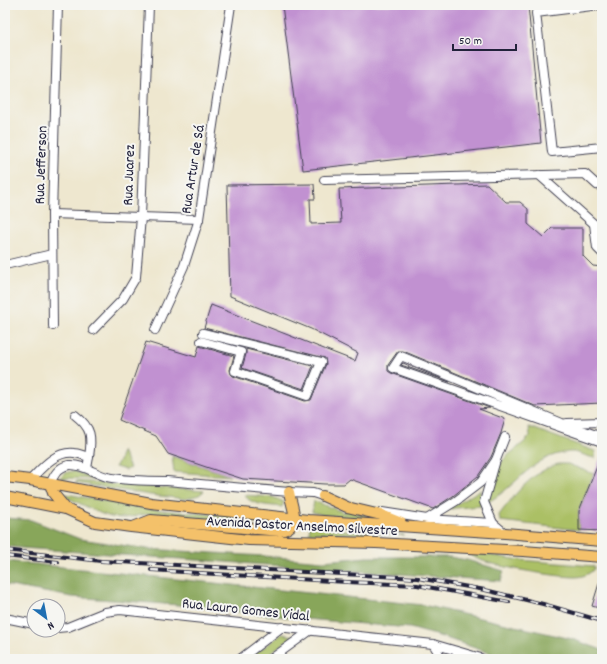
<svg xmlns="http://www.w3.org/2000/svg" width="607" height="664" font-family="Dekko,sans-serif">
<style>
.green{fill:#abc065;stroke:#667150}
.forest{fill:#88a65a;stroke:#55644a}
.building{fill:#c191d1}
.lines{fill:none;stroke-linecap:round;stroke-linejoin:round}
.minor-casing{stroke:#414051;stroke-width:10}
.major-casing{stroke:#414051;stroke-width:12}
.minor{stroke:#fff;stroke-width:8}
.major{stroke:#f4c16a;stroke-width:10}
.rail-casing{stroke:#22223b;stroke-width:4}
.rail{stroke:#f6f6f2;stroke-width:2.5;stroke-dasharray:8;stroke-linecap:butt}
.labels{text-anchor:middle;stroke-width:4;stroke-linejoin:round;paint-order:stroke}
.street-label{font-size:15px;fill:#22223b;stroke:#f6f6f2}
</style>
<rect width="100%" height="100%" fill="#f6f6f2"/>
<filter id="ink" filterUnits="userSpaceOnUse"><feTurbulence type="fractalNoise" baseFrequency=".025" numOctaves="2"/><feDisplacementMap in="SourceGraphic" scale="8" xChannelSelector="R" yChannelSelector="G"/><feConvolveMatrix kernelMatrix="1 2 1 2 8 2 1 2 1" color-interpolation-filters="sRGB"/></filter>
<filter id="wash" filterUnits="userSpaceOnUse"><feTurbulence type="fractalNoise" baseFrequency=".012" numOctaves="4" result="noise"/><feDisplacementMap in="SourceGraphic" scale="16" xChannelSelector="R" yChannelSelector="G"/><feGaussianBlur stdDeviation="0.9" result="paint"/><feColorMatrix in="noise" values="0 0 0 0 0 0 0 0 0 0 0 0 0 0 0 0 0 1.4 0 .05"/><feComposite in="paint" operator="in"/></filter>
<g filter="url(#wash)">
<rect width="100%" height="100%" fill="#eee7cf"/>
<g class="green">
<path d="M529,427L595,451V458C587,457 579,452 571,452C568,452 564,453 562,453C529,460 516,487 488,502L487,499C491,487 494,472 502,461C510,452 522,446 530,436Z"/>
<path d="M122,451L130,468L126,470L115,467L119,461Z"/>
<path d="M172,456L230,476L174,472Z"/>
<path d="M558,464H568L594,474L579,511V530L500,521L499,515C515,494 532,472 558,464Z"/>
<path d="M73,471L97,479L60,478C64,473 67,472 73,471Z"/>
<path d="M76,481L204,491L199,495L186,499L150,495L76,483Z"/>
<path d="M480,490L481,506L456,508L447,510Z"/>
<path d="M66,494L149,509L286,521L287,523L237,522L163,514H148L124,518L111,517L102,514L66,497Z"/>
<path d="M244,495L273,497L284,502L282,507C270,505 252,506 244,495Z"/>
<path d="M314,501L345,513L346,510L379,519L324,515L312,512Z"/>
<path d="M310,525L332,529L404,535L309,533Z"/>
<path d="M476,553L520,560L594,566V569C590,574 582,577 575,577C558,577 478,565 469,554Z"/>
<path d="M282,634L293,636L262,659H248Z"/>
</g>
<g class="forest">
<path d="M5,518L31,520L80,539L148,549L263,556L323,561L367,557H450L467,560L504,571L501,581L21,548L5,546Z"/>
<path d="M5,561L423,605L572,639L602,650V659H507L446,638L410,628L294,618L178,605L72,597L5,585Z"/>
</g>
<g id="blocks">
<g class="building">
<path d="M282,5H528L541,143L303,170Z"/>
<path d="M314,184L315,199H310L311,224L341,223L339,189L487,184L506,202H520L528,209V224L543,237L552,228H583V256L593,266L602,267V403L535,406L403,351H398L388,365V371L391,373L490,408L479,409L505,419L501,433L491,457L478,476L453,496L433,509L350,479L344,484H325L243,479L209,468L168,454L156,436L119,420L146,342L196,357L199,346L234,356L230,370L231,374L233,376L305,401L311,400L326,364L325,358L204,328L211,305L355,361L358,353L311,329L230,296L227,185Z"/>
<path d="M246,349L313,366L304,389L242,368L246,354Z"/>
<path d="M403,363L450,382L401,365Z"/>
<path d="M602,454V531L579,530V511Z"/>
<path d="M601,577L602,578V609L592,606Z"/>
</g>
</g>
</g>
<g filter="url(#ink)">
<use href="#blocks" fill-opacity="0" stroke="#414051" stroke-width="1"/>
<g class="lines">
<g class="minor-casing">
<g id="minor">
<path d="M600,5L536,13L552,152L602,147"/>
<path d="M539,175L602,231"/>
<path d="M324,180L585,174L597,185L602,181"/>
<path d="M52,214L199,219"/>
<path d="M594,224L597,248L602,253"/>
<path d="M5,265L52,254"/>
<path d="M53,326L52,214L58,5"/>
<path d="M93,330L123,299L136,277L141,217L149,5"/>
<path d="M155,330L184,266L199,219L231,5"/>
<path d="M201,341L241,352L235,371L307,396L321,362L203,333"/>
<path d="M75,415C92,428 92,437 89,457"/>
<path d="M567,423L602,422"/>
<path d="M602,437L562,423L401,356L393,368L602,442"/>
<path d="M30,480C42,468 55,451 74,453C78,453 84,456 89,457L87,468"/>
<path d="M50,484C54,475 58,467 69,465C83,464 95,474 107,477C126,481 147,481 167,481L289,492L313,493L328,498"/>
<path d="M382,512L427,519L493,523L505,533"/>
<path d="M427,519L456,501L481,482L496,460"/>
<path d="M493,523L484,502L496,460L505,437"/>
<path d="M5,618L34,624"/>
<path d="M58,628L68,627L105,612L120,610L433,644L481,658"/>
<path d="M433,644L442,659"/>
<path d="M240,659L282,627"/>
<path d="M271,659L311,630"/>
</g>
</g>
<g class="major-casing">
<g id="major">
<path d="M5,477L30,480L151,503L308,520L505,533L602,541"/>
<path d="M50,484L53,493L66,509"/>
<path d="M323,496L347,507L381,515L401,523"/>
<path d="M5,497L66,509L95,522L131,527L249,540L376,543L523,551L602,557"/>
<path d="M133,527L151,520L280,531C303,526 292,509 289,492"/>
</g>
</g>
<use href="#minor" class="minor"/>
<use href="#major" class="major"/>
<g class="rail-casing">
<g id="rail">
<path d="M5,550L101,561L418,578L485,590L543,604L602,621"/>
<path d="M5,556L58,562"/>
<path d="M151,570L347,582L417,585L509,602"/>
</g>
</g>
<use href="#rail" class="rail"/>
</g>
</g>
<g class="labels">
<g class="street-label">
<text transform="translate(40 165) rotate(-88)" y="5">Rua Jefferson</text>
<text transform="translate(192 169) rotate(-81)" y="5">Rua Artur de Sá</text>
<text transform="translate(128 175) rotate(-88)" y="5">Rua Juarez</text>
<text transform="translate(302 525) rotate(3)" y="5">Avenida Pastor Anselmo Silvestre</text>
<text transform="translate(246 609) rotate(6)" y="5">Rua Lauro Gomes Vidal</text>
</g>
</g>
<rect width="607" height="664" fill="none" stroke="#f6f6f2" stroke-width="20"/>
<g transform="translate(46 618) rotate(148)"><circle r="19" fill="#f6f6f2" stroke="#a1a1a9"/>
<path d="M0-3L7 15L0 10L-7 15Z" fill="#1f6fb2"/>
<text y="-6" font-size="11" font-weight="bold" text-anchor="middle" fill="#22223b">N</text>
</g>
<path d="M453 44v6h63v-6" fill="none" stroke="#22223b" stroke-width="2"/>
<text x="459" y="44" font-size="12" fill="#22223b" stroke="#f6f6f2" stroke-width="3" paint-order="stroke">50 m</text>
</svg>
